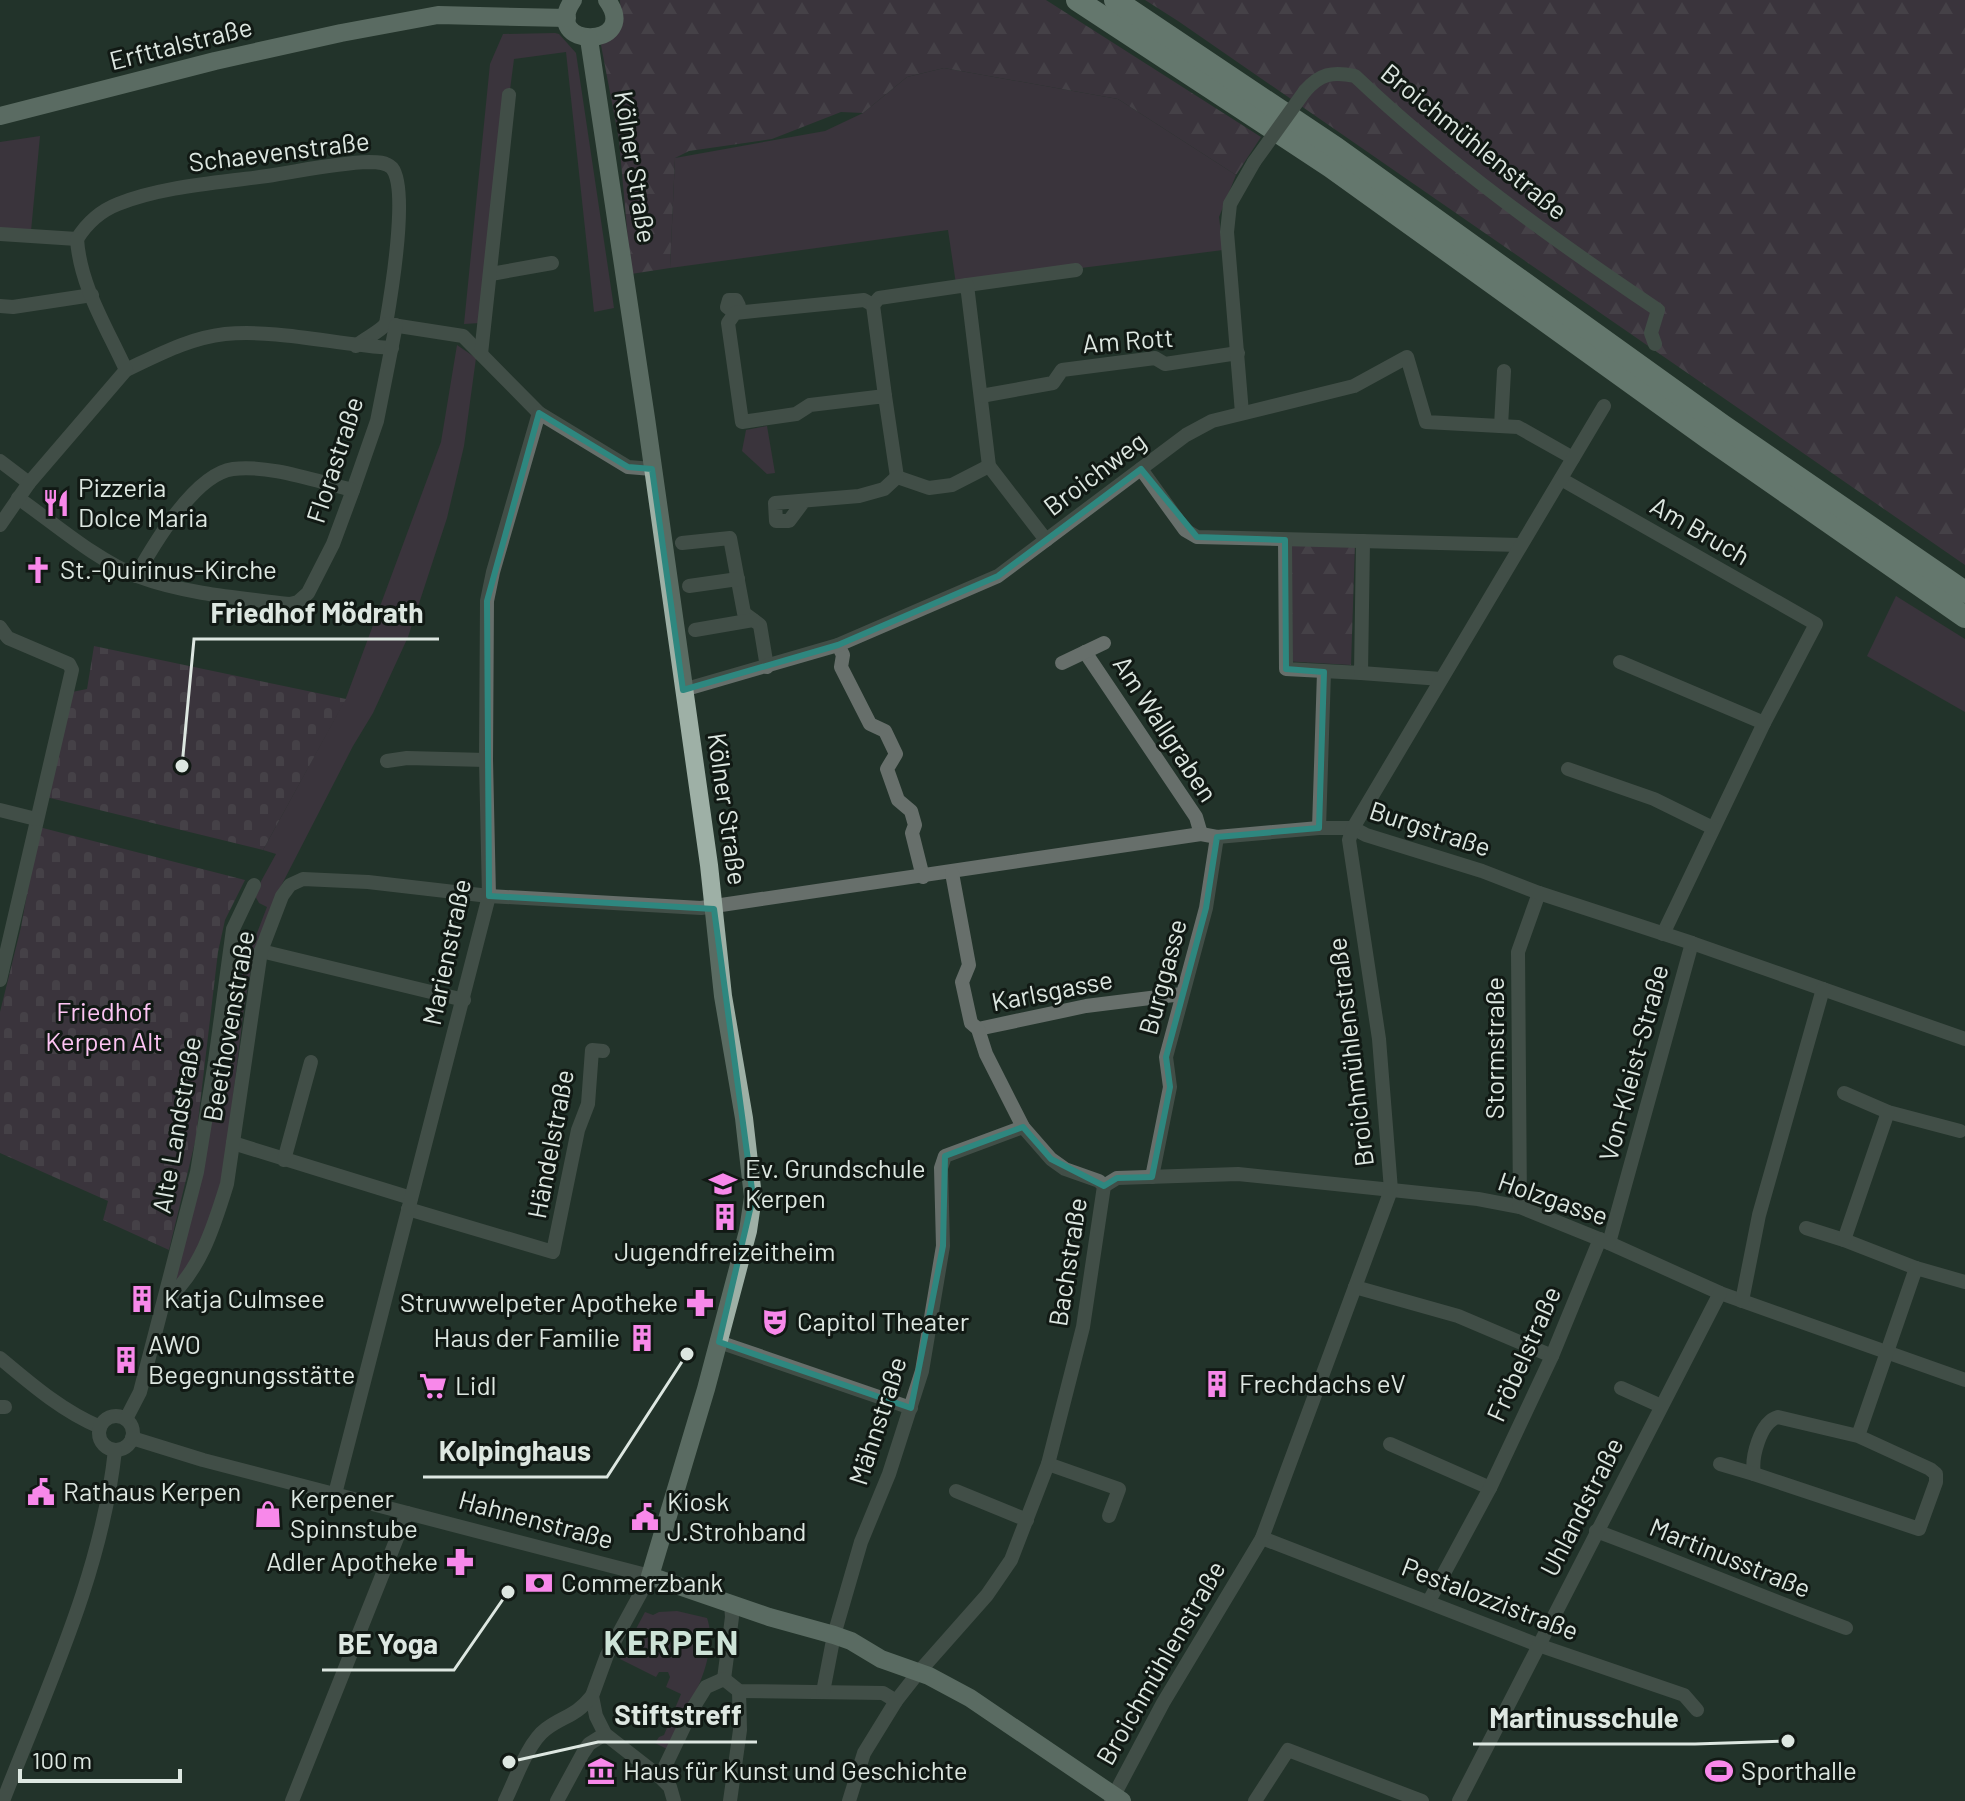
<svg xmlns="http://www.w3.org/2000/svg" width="1965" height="1801" font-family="Barlow,sans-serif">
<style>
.green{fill:#573552}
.forest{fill:url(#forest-firs)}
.cemetery{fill:url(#cemetery-stones)}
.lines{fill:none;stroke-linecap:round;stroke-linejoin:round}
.minor{stroke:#676f6b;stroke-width:14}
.major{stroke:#9eb0a6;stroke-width:18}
.highway{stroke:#b4c9be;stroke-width:22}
.minor-bridge{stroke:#676f6b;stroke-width:14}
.marked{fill:none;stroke:#2e877f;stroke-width:6;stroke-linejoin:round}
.labels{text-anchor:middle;stroke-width:6;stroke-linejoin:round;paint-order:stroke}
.street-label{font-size:26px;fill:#dde7e1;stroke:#111914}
.poi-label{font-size:26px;fill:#dde7e1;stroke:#111914;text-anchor:start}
.park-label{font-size:26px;fill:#fdc4f3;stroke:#111914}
.district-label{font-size:34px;font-weight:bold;letter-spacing:2px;fill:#cde3d7;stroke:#111914}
.leader{fill:none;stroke:#dde7e1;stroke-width:3}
.callout-dot{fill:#dde7e1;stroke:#111914;stroke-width:3}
.callout-label{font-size:28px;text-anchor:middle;font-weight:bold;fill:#dde7e1;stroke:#111914;stroke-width:6;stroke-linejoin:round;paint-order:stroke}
</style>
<defs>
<pattern id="forest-firs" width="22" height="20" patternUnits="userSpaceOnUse" patternTransform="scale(2)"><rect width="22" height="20" fill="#573552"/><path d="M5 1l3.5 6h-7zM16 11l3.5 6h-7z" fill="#6f526b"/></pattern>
<pattern id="cemetery-stones" width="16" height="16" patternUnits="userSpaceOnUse" patternTransform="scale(2)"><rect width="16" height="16" fill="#573552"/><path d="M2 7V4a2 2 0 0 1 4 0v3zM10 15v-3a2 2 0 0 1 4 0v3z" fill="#6f526b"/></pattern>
</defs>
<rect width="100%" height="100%" fill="#22332a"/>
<g class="green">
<path d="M555,33L559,34L576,53L614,308L594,312L566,52L514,59L480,323L464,324L490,64L503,34Z"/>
<path d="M944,68L1118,99L1236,175L1219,217L1223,250L956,284L948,230L670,268L675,158L825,131L863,113L907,77Z"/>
<path d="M40,136L31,231L0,230V142Z"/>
<path d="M457,345L476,358L464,446L447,518L408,637L373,713L353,746L279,890L254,952L244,1008L223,1178L204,1234L180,1283L174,1277L214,1099L227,1085L245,950L250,951L267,907L259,903L254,894L276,854L263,850L346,698L441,442Z"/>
<path d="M767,426L775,473L767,474L742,451L746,430Z"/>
<path d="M1896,596L1965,639V712L1867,656Z"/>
<path d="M677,1611L707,1618C721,1658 685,1713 667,1749L655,1743L659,1737L664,1735L681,1694L666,1687L670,1677L668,1672H659L656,1677L620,1659L645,1612L653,1615L659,1612Z"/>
</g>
<g class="forest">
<path d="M620,0H1046L1261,137L1236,175L1118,99L944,68L907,77L863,113L841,112L772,139L689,151L675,158L670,268L631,274L619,140L601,45L621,24Z"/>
<path d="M1145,0H1965V565L1178,21Z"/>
<path d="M1283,544H1355L1351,665L1283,661Z"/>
</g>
<g class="cemetery">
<path d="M94,646L346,699L263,850L46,797L72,692L87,689Z"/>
<path d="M39,827L245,880L225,920L218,952L196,1138L169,1250L103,1220L108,1201L0,1153V1012L21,927Z"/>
</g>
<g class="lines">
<g class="minor">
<path d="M1305,91C1320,74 1332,71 1355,76C1448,164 1551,238 1658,310L1651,333L1655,344"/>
<path d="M0,234L77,239"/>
<path d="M77,239C87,223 100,211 118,204C164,186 218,183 267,176C300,171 335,163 369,162C377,162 386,162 392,168C409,189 391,295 386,324"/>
<path d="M491,274L552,263"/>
<path d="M967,285L1076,270"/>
<path d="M729,300H736L739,306L735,313L727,307Z"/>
<path d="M873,305L864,300L735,313L728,323L742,422L796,414L810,405L885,396L897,477L929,488L952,485L989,466"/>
<path d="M873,305L879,298L967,285L989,466L1046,540"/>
<path d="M873,305L885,396"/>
<path d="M0,306L13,307L92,295"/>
<path d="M356,346C366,337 377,334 386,324L463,336L539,413L628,467L652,469"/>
<path d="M481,354L509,95"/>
<path d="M126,370C158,355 189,338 225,334C278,329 338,345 392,348"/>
<path d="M981,396L1053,383L1062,370L1155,358L1165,364L1238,353"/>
<path d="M1242,413L1227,232L1230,204L1254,162"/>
<path d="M1501,426L1504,371"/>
<path d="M0,461L29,483"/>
<path d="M1141,469L1185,530L1197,537L1520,545"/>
<path d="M1561,479L1816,624L1764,723L1663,934"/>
<path d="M18,498C54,523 96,560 137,576C185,594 239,598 290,604L298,602L308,593L333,544L353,490L377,421L396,325"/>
<path d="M804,501L789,521H776L775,503L859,496L884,489L897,477"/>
<path d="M0,525L29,483L126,370C107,328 80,286 77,239"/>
<path d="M1285,540L1286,669L1361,673L1363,541"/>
<path d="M682,543L730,538L744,613L760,625L767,667"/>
<path d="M136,576C154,544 195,474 233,469C268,464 318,482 353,490"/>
<path d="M689,586L738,579"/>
<path d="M0,627L8,638L69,664L72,670L0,980"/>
<path d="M695,630L753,620"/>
<path d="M838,645L843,655L841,667L870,724L885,731L896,754L887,769L898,800L911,811L915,825L912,833L923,877"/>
<path d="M1085,652L1196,817L1201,834"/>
<path d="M1620,662L1764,723"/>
<path d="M1062,663L1104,643"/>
<path d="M1361,673L1441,679"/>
<path d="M683,690L838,645L998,576L1186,435L1212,421L1354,386L1407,357L1426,422L1518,427L1573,458"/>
<path d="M387,761L407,758L486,760"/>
<path d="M1568,769L1654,799L1713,828"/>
<path d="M0,810L36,819"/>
<path d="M1319,828L1324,672"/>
<path d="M261,951L464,1000"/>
<path d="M978,1029L1086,1006L1182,994"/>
<path d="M1844,1093L1888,1112L1960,1131"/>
<path d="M233,1143L411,1198"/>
<path d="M284,1160L311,1062"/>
<path d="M1152,1177L1170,1087L1166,1057L1206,908L1217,837"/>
<path d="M1104,1186L1117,1178L1238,1174L1478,1199L1520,1207L1609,1243L1720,1293L1965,1380"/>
<path d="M1520,1207L1518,952L1539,893"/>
<path d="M408,1209L553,1252L578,1130L588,1104L592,1050L603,1051"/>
<path d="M1806,1228L1844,1240L1916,1268"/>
<path d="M1844,1240L1888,1112"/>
<path d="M1609,1243L1692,943"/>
<path d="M1355,1287L1458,1316L1552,1356"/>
<path d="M165,1301C200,1272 214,1226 227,1184L261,951L282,896L290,885L303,879L368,882L489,896L701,908L1201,834L1217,837L1319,828H1353L1366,835L1482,871L1539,893L1692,943L1965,1039"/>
<path d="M1742,1301L1759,1215L1823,989"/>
<path d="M719,1342L911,1408"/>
<path d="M0,1358C31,1384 62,1411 100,1427"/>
<path d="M1621,1388L1661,1406"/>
<path d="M0,1407H5"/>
<circle cx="116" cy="1433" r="17"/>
<path d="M126,1419L140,1392L197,1172L215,1061L233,929L254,885"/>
<path d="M1858,1436L1930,1469L1936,1474V1482L1919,1529L1754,1474C1751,1458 1760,1422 1778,1417L1858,1436L1916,1268L1965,1282"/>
<path d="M132,1438L203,1460L650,1576L607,1655L592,1696L596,1716L605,1734L660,1777L670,1787L674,1801"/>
<path d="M1390,1444L1490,1488"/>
<path d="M1048,1464L1119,1489L1109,1516"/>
<path d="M1720,1464L1754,1474"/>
<path d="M956,1491L1027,1520"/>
<path d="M335,1494L489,896L486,760L487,601L493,572L539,413"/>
<path d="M1596,1531C1680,1562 1762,1597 1846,1628"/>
<path d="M1262,1538L1538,1645L1684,1695L1697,1710"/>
<path d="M1429,1601L1490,1488L1552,1356L1600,1239"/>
<path d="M724,1679L739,1691L883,1693L896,1701"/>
<path d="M724,1679L732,1617L731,1604"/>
<path d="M823,1692L834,1635L861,1542L889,1474L922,1371L943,1246L941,1168L945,1156L1023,1127"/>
<path d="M660,1777L693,1708L706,1687L724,1679"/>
<path d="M3,1801C47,1687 102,1573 115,1450"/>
<path d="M292,1801L407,1513"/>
<path d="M505,1801C515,1781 528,1742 546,1729C565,1715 575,1717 592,1696"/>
<path d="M557,1801L583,1753L589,1744L605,1734"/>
<path d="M730,1801L740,1730L739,1691"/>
<path d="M849,1801L864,1753L896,1701L918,1673L987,1595L1011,1560L1048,1464L1083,1327L1104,1186L1099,1181L1065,1169L1051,1159L1023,1127L986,1054L978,1029L971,1023L962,982L969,965L952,873"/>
<path d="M1111,1801L1163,1703L1262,1538L1391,1190L1379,1039L1349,840L1353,828L1604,406"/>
<path d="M1255,1801L1288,1750L1422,1801"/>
<path d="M1459,1801L1720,1293"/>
</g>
<g class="major">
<path d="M573,0C539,50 642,49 607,0"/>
<path d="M589,39L646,418L709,865L723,996L744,1118L753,1197L748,1231L706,1389L650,1576L769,1617L834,1635L851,1641L881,1659L929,1676L970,1698L1122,1801"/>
<path d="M0,116L215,61L341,33L438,15L567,18"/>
</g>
<g class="highway">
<path d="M1077,0L1331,167L1708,438L1965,617"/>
<path d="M1115,0L1336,148L1722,425L1965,592"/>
</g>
<path class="minor-bridge" d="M1254,162L1305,91"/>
</g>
<path d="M0 0H1965V1801H0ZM539,413L628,467L652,469L683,690L838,645L998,576L1141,469L1197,537L1285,540L1286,669L1324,672L1319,828L1217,837L1206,908L1166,1057L1170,1087L1152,1177L1117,1178L1104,1186L1051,1159L1023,1127L945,1156L943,1246L911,1408L719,1342L753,1197L714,909L489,896L487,601Z" fill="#22332a" fill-opacity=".55" fill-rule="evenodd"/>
<path class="marked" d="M539,413L628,467L652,469L683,690L838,645L998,576L1141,469L1197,537L1285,540L1286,669L1324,672L1319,828L1217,837L1206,908L1166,1057L1170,1087L1152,1177L1117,1178L1104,1186L1051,1159L1023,1127L945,1156L943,1246L911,1408L719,1342L753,1197L714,909L489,896L487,601Z"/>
<defs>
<g id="restaurant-bare" transform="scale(2.16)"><path d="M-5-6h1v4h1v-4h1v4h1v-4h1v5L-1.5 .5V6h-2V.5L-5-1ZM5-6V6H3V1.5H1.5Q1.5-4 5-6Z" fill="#f888ea" stroke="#111914" stroke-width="2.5" paint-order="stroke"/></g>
<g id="church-bare" transform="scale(2.16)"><path d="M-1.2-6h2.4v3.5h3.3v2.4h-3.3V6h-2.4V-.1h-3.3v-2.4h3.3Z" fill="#f888ea" stroke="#111914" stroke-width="2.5" paint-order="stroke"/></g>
<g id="school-bare" transform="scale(2.16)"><path d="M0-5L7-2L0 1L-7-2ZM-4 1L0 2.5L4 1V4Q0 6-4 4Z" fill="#f888ea" stroke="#111914" stroke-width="2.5" paint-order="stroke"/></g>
<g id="building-bare" transform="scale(2.16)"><path d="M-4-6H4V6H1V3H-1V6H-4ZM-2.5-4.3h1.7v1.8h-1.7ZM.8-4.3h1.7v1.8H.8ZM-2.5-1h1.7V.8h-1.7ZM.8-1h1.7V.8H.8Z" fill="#f888ea" stroke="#111914" stroke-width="2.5" paint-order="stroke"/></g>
<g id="pharmacy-bare" transform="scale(2.16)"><path d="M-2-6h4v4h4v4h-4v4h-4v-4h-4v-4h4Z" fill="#f888ea" stroke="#111914" stroke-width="2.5" paint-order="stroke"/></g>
<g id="theatre-bare" transform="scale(2.16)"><path d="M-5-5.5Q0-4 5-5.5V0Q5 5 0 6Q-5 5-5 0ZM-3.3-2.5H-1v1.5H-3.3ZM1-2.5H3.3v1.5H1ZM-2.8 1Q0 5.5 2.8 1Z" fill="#f888ea" stroke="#111914" stroke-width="2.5" paint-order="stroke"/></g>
<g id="supermarket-bare" transform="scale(2.16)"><path d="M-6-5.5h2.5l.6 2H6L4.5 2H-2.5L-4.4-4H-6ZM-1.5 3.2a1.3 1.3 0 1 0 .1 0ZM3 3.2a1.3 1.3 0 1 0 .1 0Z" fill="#f888ea" stroke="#111914" stroke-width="2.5" paint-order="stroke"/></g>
<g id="civic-bare" transform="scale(2.16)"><path d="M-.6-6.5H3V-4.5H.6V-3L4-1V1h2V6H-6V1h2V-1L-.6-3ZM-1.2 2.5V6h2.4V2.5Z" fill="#f888ea" stroke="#111914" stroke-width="2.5" paint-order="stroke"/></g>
<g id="shop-bare" transform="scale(2.16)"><path d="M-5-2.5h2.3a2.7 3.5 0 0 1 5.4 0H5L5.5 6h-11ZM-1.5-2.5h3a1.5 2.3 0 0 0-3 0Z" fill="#f888ea" stroke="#111914" stroke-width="2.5" paint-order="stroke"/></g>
<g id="bank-bare" transform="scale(2.16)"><path d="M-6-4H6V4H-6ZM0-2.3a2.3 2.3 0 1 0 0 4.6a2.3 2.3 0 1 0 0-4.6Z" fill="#f888ea" stroke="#111914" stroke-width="2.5" paint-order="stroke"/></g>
<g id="museum-bare" transform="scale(2.16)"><path d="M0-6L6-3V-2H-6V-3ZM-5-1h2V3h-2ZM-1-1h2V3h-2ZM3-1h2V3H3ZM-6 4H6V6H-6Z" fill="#f888ea" stroke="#111914" stroke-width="2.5" paint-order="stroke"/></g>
<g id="stadium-bare" transform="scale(2.16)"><path d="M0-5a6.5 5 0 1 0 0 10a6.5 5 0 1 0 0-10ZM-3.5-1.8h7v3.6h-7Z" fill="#f888ea" stroke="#111914" stroke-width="2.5" paint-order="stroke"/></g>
</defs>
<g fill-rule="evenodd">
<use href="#restaurant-bare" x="56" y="503"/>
<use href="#church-bare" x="38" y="570"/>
<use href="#school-bare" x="723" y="1184"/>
<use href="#building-bare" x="725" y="1217"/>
<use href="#building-bare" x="142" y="1299"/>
<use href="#pharmacy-bare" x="700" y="1303"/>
<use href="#theatre-bare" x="775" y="1322"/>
<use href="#building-bare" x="642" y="1338"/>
<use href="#building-bare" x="126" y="1360"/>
<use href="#building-bare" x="1217" y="1384"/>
<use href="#supermarket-bare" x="433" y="1386"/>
<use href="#civic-bare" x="41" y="1492"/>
<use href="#shop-bare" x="268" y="1514"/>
<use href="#civic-bare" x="645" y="1517"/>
<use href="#pharmacy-bare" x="460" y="1562"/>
<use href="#bank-bare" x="539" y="1583"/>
<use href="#museum-bare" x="601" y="1771"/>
<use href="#stadium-bare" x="1719" y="1771"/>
</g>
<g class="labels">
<g class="street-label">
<text transform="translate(181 44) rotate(-14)" y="9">Erfttalstraße</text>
<text transform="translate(1474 142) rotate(39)" y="9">Broichmühlenstraße</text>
<text transform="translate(279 152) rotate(-7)" y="9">Schaevenstraße</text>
<text transform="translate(635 167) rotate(81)" y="9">Kölner Straße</text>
<text transform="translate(1128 341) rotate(-4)" y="9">Am Rott</text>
<text transform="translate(335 460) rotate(-72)" y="9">Florastraße</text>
<text transform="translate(1095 474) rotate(-37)" y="9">Broichweg</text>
<text transform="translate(1700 531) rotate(30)" y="9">Am Bruch</text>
<text transform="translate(1165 729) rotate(57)" y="9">Am Wallgraben</text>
<text transform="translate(727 809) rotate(82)" y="9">Kölner Straße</text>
<text transform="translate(1430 829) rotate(18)" y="9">Burgstraße</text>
<text transform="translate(447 952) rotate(-78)" y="9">Marienstraße</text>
<text transform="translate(1163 977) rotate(-75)" y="9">Burggasse</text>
<text transform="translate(1052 991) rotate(-11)" y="9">Karlsgasse</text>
<text transform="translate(229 1026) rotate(-80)" y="9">Beethovenstraße</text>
<text transform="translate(1495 1048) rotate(-90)" y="9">Stormstraße</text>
<text transform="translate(1351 1052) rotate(-97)" y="9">Broichmühlenstraße</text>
<text transform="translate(1634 1063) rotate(-75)" y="9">Von-Kleist-Straße</text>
<text transform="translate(177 1125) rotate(-80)" y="9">Alte Landstraße</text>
<text transform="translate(551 1144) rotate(-79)" y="9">Händelstraße</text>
<text transform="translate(1553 1199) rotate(19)" y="9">Holzgasse</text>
<text transform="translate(1068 1262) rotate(-81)" y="9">Bachstraße</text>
<text transform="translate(1524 1354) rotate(-66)" y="9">Fröbelstraße</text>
<text transform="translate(878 1421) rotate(-72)" y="9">Mähnstraße</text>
<text transform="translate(1582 1507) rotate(-63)" y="9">Uhlandstraße</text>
<text transform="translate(536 1520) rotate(15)" y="9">Hahnenstraße</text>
<text transform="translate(1730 1558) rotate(22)" y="9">Martinusstraße</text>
<text transform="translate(1490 1599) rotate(21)" y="9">Pestalozzistraße</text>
<text transform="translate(1161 1663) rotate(-60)" y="9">Broichmühlenstraße</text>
</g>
<g class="poi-label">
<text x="78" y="497">Pizzeria<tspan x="78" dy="30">Dolce Maria</tspan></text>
<text x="60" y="579">St.-Quirinus-Kirche</text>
<text x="745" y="1178">Ev. Grundschule<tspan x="745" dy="30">Kerpen</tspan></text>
<text x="725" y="1261" text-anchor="middle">Jugendfreizeitheim</text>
<text x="164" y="1308">Katja Culmsee</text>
<text x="678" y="1312" text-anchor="end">Struwwelpeter Apotheke</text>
<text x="797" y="1331">Capitol Theater</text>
<text x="620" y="1347" text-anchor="end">Haus der Familie</text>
<text x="148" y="1354">AWO<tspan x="148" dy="30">Begegnungsstätte</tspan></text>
<text x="1239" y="1393">Frechdachs eV</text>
<text x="455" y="1395">Lidl</text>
<text x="63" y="1501">Rathaus Kerpen</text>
<text x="290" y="1508">Kerpener<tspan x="290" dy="30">Spinnstube</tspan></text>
<text x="667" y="1511">Kiosk<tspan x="667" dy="30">J.Strohband</tspan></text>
<text x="438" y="1571" text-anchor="end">Adler Apotheke</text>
<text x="561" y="1592">Commerzbank</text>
<text x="623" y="1780">Haus für Kunst und Geschichte</text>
<text x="1741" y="1780">Sporthalle</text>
</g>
<g class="park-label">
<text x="104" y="1021">Friedhof<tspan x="104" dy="30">Kerpen Alt</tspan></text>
</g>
<g class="district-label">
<text x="672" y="1655">KERPEN</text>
</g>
</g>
<path class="leader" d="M182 766L194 639H439M687 1354L607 1477H423M508 1592L454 1670H322M509 1762L598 1742H757M1788 1741L1695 1744H1473"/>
<g class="callout-dot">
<circle cx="182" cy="766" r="8"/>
<circle cx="687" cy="1354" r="8"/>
<circle cx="508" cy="1592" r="8"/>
<circle cx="509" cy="1762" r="8"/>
<circle cx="1788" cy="1741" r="8"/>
</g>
<g class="callout-label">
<text x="317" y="623">Friedhof Mödrath</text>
<text x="515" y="1461">Kolpinghaus</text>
<text x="388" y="1654">BE Yoga</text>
<text x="678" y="1725">Stiftstreff</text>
<text x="1584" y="1728">Martinusschule</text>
</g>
<path d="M20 1769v12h160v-12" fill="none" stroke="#dde7e1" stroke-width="4"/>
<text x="32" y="1769" font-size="24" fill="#dde7e1" stroke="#111914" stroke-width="6" paint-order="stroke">100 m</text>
</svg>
